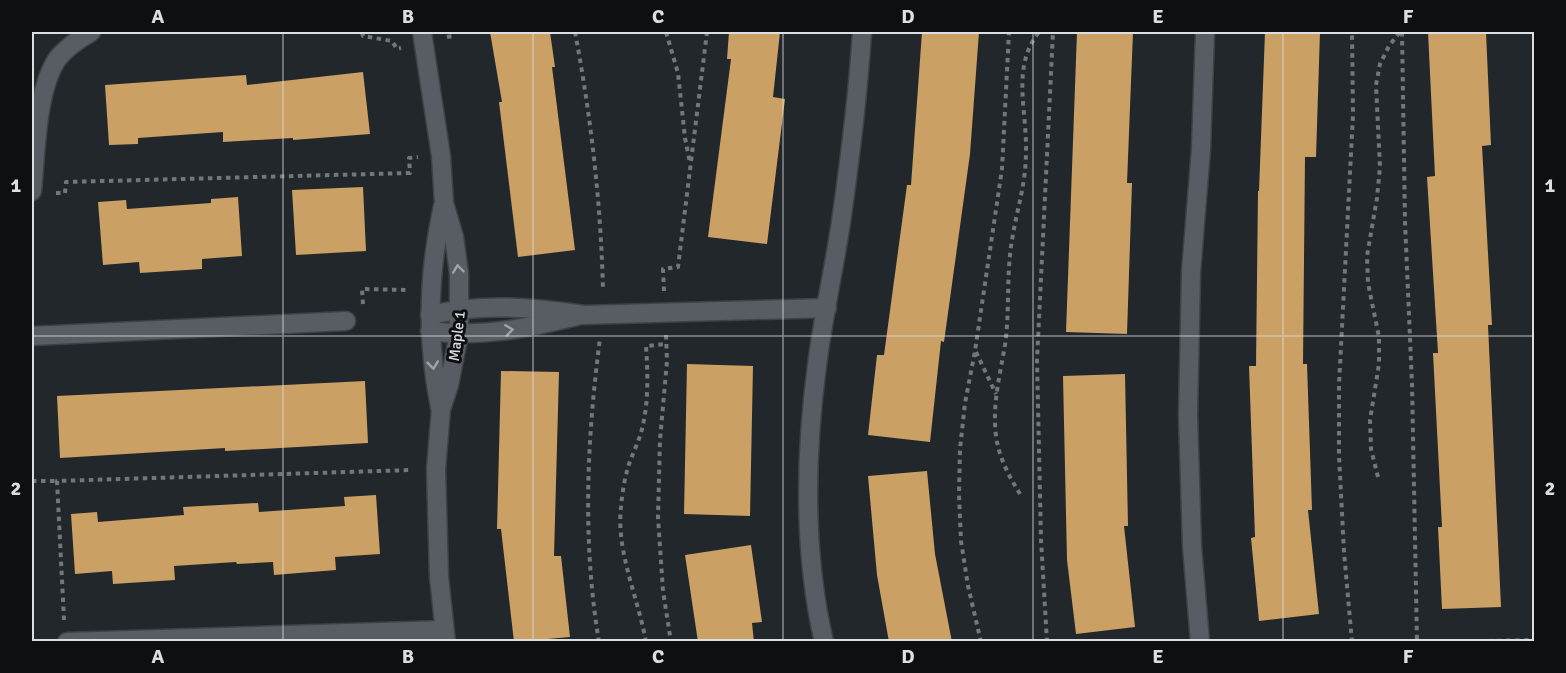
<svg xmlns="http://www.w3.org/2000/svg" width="1566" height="673" font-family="Signika,sans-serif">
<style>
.building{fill:#caa064}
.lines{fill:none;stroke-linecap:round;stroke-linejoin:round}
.minor-casing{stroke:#3d4245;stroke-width:21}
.path{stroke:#73777b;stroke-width:4;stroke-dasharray:4.5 4.5;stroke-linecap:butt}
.minor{stroke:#575d62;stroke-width:18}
.oneway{stroke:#a0a4a8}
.grid{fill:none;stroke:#dcdfe2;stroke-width:1.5;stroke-opacity:0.55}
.labels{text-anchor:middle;stroke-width:6;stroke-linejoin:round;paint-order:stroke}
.street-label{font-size:15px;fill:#dcdfe2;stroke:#0d0f11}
.neatline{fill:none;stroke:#dcdfe2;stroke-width:2}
.grid-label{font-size:20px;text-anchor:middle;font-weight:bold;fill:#dcdfe2}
</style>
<rect width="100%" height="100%" fill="#22272b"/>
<g class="building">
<path d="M490,32H550L555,67H552L575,250L518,257L499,102H502Z"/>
<path d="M729,32H780L773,97L785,99L767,244L708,237L731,59H727Z"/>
<path d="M922,32H979L970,154L944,342L941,341L930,442L868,435L877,355H884L907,185H911Z"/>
<path d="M1077,32H1133L1127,183H1132L1127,334L1066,332Z"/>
<path d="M1265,32H1320L1316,157H1305L1303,364H1307L1312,510H1308L1319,614L1259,621L1251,538L1255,537L1249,366H1256L1258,191H1259Z"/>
<path d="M1428,32H1486L1491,145L1482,146L1492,325H1488L1501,607L1442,609L1438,527H1442L1433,353H1438L1427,177L1435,176Z"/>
<path d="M363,72L370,134L293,140V138L223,142V132L138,138V144L109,145L105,85L246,75L247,85Z"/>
<path d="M363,187L366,251L296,255L292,190Z"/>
<path d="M238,197L242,256L202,259V269L140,273L139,262L103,265L98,202L126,200L127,209L211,203V199Z"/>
<path d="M687,364L753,366L750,516L684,514Z"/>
<path d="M501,371L559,372L554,556H561L570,637L514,642L501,529H497Z"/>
<path d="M1125,374L1128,526H1124L1135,627L1076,634L1067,560L1063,376Z"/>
<path d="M365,381L368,443L225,451V448L60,458L57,396Z"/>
<path d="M927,471L935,554L952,642H889L877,575L868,476Z"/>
<path d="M376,495L380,554L335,557L336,570L274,575L273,562L237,564L236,562L174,566L175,580L113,584L112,571L75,574L71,514L97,512L98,522L184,515L183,507L258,503L259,512L345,506L344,497Z"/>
<path d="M751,545L762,622L752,623L754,642H698L685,555Z"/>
</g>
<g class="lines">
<g class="minor-casing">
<g id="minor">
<path d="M422,32L441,156L444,203L454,237L459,273V334L449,385L441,409L436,469L439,577L446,642"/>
<path d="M32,191C36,153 36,89 58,58C67,47 79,39 91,32"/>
<path d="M430,315C482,303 532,307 584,315L827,308"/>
<path d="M430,331C480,338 528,328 577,316"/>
<path d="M32,336L346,321"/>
<path d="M440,407C426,339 428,273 443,206"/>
<path d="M67,642L444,630"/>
<path d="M824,642C803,552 805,456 817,365C823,317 834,269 841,222C850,159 858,95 862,32"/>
<path d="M1200,642L1192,546L1188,415L1191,272L1201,149L1205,32"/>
</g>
</g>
<g class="path">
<path d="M362,32L363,36L392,41L397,49L401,48"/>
<path d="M575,32C591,117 601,204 603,291"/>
<path d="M666,32L678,73L685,138L690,163"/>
<path d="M1402,32L1405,222L1412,384L1417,642"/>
<path d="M447,37L453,36V32"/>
<path d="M56,193H65L66,182L410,173L409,158L418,157"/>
<path d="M664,291L663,269L678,267L707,32"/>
<path d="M363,304L362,289L408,290"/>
<path d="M666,335L667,361L660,440L658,517L663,591L671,642"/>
<path d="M976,352L996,394"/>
<path d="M1378,477L1371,449L1370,420L1379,364V337L1368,283L1367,256L1377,198L1380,167L1376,85L1380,64L1389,46L1400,32"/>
<path d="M32,481H57"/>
<path d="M1020,494C1009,476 999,458 996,436C992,405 1000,375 1005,345C1010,311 1006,275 1012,240C1017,208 1026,185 1026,151C1027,110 1011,67 1039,32"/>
<path d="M64,620L57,481L412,470"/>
<path d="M599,642C582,540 587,439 600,338"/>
<path d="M646,642C638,597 616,552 621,507C622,495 624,482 627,471C630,459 636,448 640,436C649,407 648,376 646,346L666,344"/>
<path d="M981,642L968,586L961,541L959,495L960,449L965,403L975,351L1002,169L1009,32"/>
<path d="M1047,642L1041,540L1037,360L1053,32"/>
<path d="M1352,642L1344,552L1339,455V385L1353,115L1352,32"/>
<path d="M1434,642L1534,640"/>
</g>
<use href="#minor" class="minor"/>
</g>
<defs><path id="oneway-chevron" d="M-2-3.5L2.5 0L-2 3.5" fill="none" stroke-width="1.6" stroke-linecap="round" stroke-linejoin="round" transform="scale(1.5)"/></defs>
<g class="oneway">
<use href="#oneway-chevron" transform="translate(458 269) rotate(-97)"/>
<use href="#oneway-chevron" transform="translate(509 330) rotate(-8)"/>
<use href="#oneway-chevron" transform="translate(433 365) rotate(83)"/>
</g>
<path class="grid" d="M283,32V642M533,32V642M783,32V642M1033,32V642M1283,32V642M32,336H1534"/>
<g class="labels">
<g class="street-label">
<text transform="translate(457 336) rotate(-83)" y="5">Maple 1</text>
</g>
</g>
<rect width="1566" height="673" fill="none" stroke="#0d0f11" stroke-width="66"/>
<rect x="33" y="33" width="1500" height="607" class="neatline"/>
<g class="grid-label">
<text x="158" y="23">A</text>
<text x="408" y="23">B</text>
<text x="658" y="23">C</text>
<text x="908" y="23">D</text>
<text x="1158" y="23">E</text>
<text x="1408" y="23">F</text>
<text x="16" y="192">1</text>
<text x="1550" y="192">1</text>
<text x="16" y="495">2</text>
<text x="1550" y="495">2</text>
<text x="158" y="663">A</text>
<text x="408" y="663">B</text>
<text x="658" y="663">C</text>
<text x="908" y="663">D</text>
<text x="1158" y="663">E</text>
<text x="1408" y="663">F</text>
</g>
</svg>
